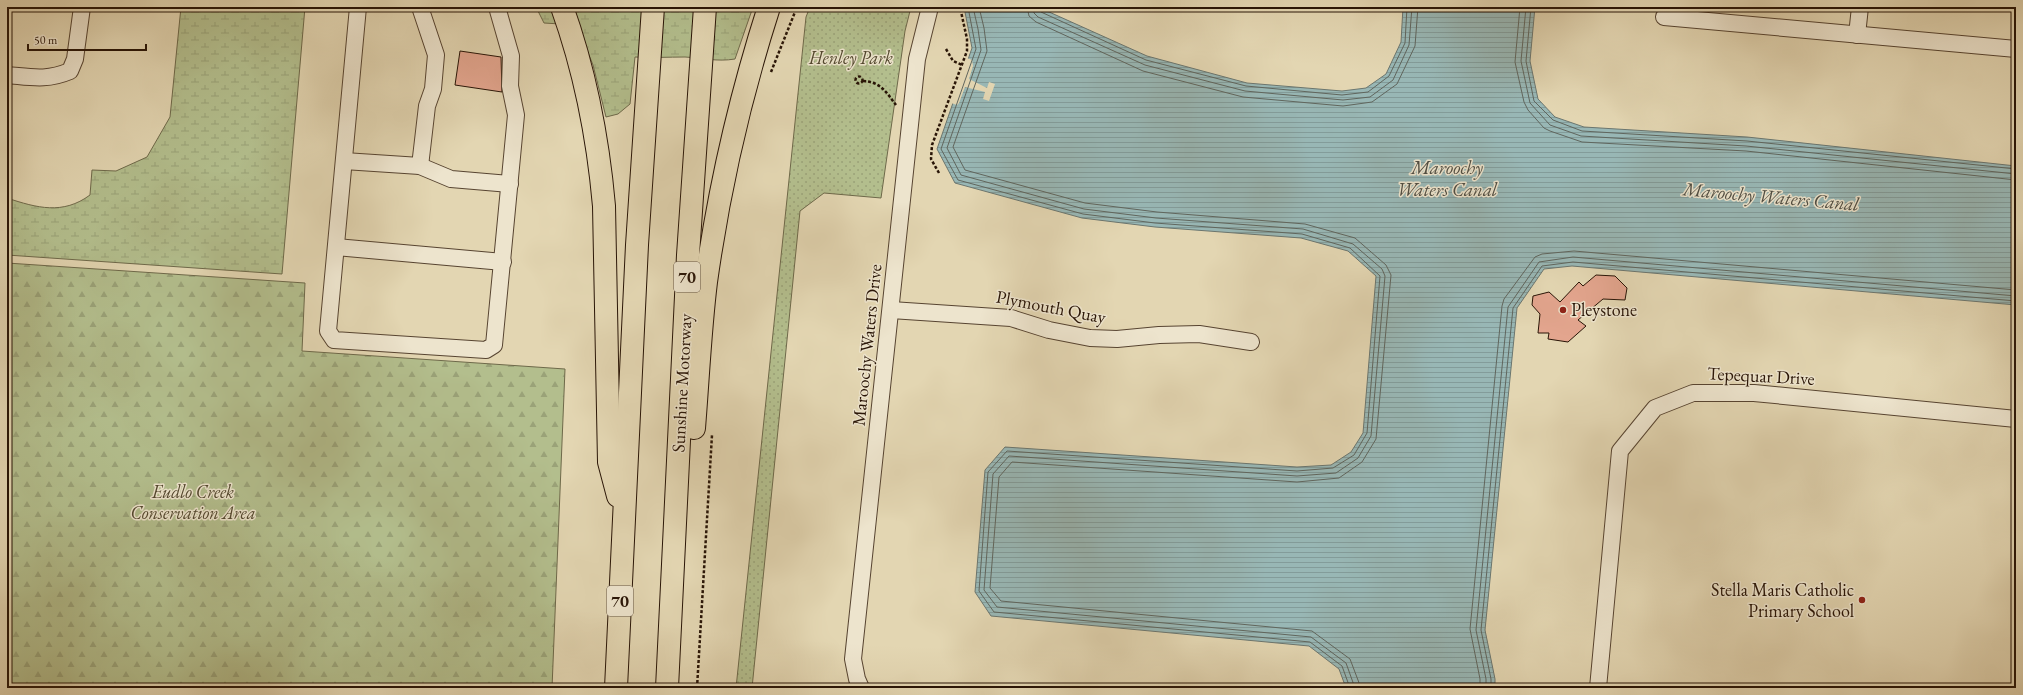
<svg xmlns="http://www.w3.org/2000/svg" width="2023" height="695" font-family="'EB Garamond',serif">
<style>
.forest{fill:url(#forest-firs);stroke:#6e694a}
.wetland{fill:url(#wetland-marsh);stroke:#6e694a}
.park{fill:url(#park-dots);stroke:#6e694a}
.water{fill:url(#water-rules);stroke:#6b766f}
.pier{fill:#e3d6b2}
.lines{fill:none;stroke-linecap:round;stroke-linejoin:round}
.shore{stroke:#60665e;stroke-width:1}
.building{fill:#e3a58e;stroke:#281406}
.minor-casing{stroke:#574431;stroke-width:18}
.highway-casing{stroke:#281406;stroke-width:24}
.path{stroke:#281406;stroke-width:2.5;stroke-dasharray:3 2;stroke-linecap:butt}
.minor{stroke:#ede4cd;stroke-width:16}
.highway{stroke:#e3d6b2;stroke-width:22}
.poi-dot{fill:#8f2418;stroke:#ede4cd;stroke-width:1.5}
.labels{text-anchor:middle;stroke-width:3;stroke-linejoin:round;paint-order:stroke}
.shield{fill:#ede4cd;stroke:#635242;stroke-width:1}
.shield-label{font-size:17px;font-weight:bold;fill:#281406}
.park-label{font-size:18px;font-style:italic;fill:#52472e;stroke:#ede4cd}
.street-label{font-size:18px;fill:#281406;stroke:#ede4cd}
.poi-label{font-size:18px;fill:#281406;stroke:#ede4cd;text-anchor:start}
.water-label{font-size:19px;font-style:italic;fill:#4f4d43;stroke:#ede4cd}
</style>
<defs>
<pattern id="forest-firs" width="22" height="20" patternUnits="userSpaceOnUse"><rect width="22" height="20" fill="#b3be8d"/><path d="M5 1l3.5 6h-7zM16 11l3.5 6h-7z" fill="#9aa278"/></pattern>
<pattern id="wetland-marsh" width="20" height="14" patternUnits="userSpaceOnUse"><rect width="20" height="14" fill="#b3be8d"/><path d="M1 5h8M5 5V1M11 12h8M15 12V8" fill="none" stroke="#9aa278"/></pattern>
<pattern id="park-dots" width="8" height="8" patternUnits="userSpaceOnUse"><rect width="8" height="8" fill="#b3be8d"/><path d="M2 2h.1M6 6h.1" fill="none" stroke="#9aa278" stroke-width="1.8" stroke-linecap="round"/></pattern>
<pattern id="water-rules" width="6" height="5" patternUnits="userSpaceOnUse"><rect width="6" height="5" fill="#98b7b5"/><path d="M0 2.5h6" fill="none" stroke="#839c9a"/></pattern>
</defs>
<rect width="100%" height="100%" fill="#e3d6b2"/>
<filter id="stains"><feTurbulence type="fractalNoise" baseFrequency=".005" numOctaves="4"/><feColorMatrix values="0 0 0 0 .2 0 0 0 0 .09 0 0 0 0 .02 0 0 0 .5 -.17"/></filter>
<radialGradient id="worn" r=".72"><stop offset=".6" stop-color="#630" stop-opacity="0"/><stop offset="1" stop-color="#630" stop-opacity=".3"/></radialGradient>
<path class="forest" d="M7,263L305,283L302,351L565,369L552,688H7Z"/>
<g class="wetland">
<path d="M181,7H305L282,274L7,255V198C37,208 63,215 90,195L92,170L116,171L147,157L170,117Z"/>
<path d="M536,7H753L735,59C717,62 703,58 685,57C668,57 652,58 635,57L630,104L618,114L606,117L593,65L577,25L544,23Z"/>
</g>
<path class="park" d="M810,7H911L905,31L881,198L824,193L800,211L752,688H736L806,17Z"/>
<path class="water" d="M964,7H1038L1147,56L1247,83L1342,91L1366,88L1386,74L1401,42L1403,7H1535L1530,61L1538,99L1555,117L1584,127L1747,137L2016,166V305L1572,266L1544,269L1517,308L1485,630L1495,679V688H1346L1339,669L1309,646L991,616L975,592L985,470L1005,447L1297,467L1331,465L1351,452L1363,433L1376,276L1348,251L1301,238L1155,227L1082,218L955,183L937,149L972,48Z"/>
<path class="pier" d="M967,58L972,60L973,66L969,79L987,88L989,82L995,84L989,101L983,99L985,92L965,87L959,103L957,105L951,103Z"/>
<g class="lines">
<g class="shore">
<path d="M968,7L976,49L941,149L958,180L1083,214L1155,223L1302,234L1350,248L1380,276L1367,433L1354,455L1333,468L1297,471L1007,451L988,472L979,591L994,612L1310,642L1342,666L1350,688"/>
<path d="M973,7L978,29L981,50L947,148L961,175L1084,209L1156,218L1303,229L1353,244L1382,269L1385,276L1371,436L1358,458L1336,473L1297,476L1009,456L993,474L984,590L997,607L1311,637L1346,663L1355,688"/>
<path d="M979,7L984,28L987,51L953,147L965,170L1085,203L1157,212L1305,224L1355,238L1386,265L1391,275L1376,439L1362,462L1339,478L1297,482L1012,462L999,477L990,588L1001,601L1312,631L1350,659L1361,688"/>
<path d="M1027,7L1029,16L1036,22L1143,71L1243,97L1343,106L1372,102L1397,84L1415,46L1418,7"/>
<path d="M1033,7L1034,13L1038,17L1145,65L1245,91L1343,100L1370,97L1393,80L1409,45L1412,7"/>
<path d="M1038,7L1041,12L1146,60L1246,86L1342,95L1368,92L1389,76L1405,43L1407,7"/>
<path d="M1520,7L1515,62L1524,102L1528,110L1544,128L1550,131L1582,142L1746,151L2016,180"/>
<path d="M1526,7L1521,61L1530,103L1550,125L1581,136L1746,146L2016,174"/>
<path d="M1531,7L1526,61L1534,101L1553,120L1582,131L1747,141L2016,169"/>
<path d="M1480,688V679L1470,629L1502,306L1504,299L1535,257L1542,254L1574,251L2016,290"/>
<path d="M1486,688V679L1476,630L1508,307L1539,262L1573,257L2016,296"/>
<path d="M1491,688V679L1481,630L1513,308L1542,266L1573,262L2016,301"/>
</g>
</g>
<g class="building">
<path d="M460,51L501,57L502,92L455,85Z"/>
<path d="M1596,275L1615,276L1627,288L1625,300L1603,299L1578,320L1586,326L1568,342L1548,339L1549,333H1538L1540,314L1532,305L1533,296L1549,292L1560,302L1579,282L1583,286Z"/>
</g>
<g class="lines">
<g class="minor-casing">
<g id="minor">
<path d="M358,7L328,331L334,340L486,350L494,345L516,115L510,86L511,56L497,7"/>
<path d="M1664,17L2016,49"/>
<path d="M1857,35L1860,7"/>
<path d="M7,75C31,77 46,81 70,71L75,59L82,7"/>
<path d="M344,161L420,166L451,179L510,184"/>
<path d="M420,166L427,106L433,89L436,55L420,7"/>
<path d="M336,247L503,262"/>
<path d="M891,310L1011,318L1049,330L1090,338L1117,339L1159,335L1199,334L1251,342"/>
<path d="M861,688L857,679L853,659L917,59L930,7"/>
<path d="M1598,688L1620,451L1655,408L1693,393H1754L2016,419"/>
</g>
</g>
<g class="highway-casing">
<g id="highway">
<path d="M562,7C585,71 598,138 604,206L609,462L618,496"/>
<path d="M694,428C698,379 700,331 706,282C719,189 740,97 769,7"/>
<path d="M616,688L637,245L653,7"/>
<path d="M667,688L688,255L705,7"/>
</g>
</g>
<g class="path">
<path d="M946,49L953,61L962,65"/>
<path d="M771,72L797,7"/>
<circle cx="859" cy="80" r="3.5"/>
<path d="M863,81C881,82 886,92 896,105"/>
<path d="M939,173L931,159L932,145L967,51V39L960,7"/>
<path d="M697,688L712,435"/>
</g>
<use href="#minor" class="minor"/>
<use href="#highway" class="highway"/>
</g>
<g class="poi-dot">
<circle cx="1563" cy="310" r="4"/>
<circle cx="1862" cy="600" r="4"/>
</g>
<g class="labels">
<g class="shield">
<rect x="674" y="262" width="26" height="30" rx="3"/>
<rect x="607" y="586" width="26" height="30" rx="3"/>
</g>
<g class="shield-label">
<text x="687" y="283">70</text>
<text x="620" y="607">70</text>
</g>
<g class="park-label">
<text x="851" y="64">Henley Park</text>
<text x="193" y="498">Eudlo Creek<tspan x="193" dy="21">Conservation Area</tspan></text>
</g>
<g class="street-label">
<text transform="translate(1051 307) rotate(11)" y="6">Plymouth Quay</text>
<text transform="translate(867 345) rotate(-84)" y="6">Maroochy Waters Drive</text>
<text transform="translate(1761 376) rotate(3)" y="6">Tepequar Drive</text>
<text transform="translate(682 383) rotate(-87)" y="6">Sunshine Motorway</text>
</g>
<g class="poi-label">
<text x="1571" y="316">Pleystone</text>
<text x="1854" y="596" text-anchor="end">Stella Maris Catholic<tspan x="1854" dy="21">Primary School</tspan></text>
</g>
<g class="water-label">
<text x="1447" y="174">Maroochy<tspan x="1447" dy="22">Waters Canal</tspan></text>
<text transform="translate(1771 196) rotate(5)" y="7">Maroochy Waters Canal</text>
</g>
</g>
<rect width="2023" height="695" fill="none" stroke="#e3d6b2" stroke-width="24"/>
<rect x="8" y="8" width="2007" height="679" fill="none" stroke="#281406" stroke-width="2"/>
<rect x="12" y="12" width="1999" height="671" fill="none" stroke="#281406"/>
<path d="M28 44v6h118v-6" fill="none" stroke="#281406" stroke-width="2"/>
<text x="34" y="44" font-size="12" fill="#281406" stroke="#ede4cd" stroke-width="3" paint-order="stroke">50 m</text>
<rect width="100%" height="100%" filter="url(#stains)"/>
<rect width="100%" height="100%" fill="url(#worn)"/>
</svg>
